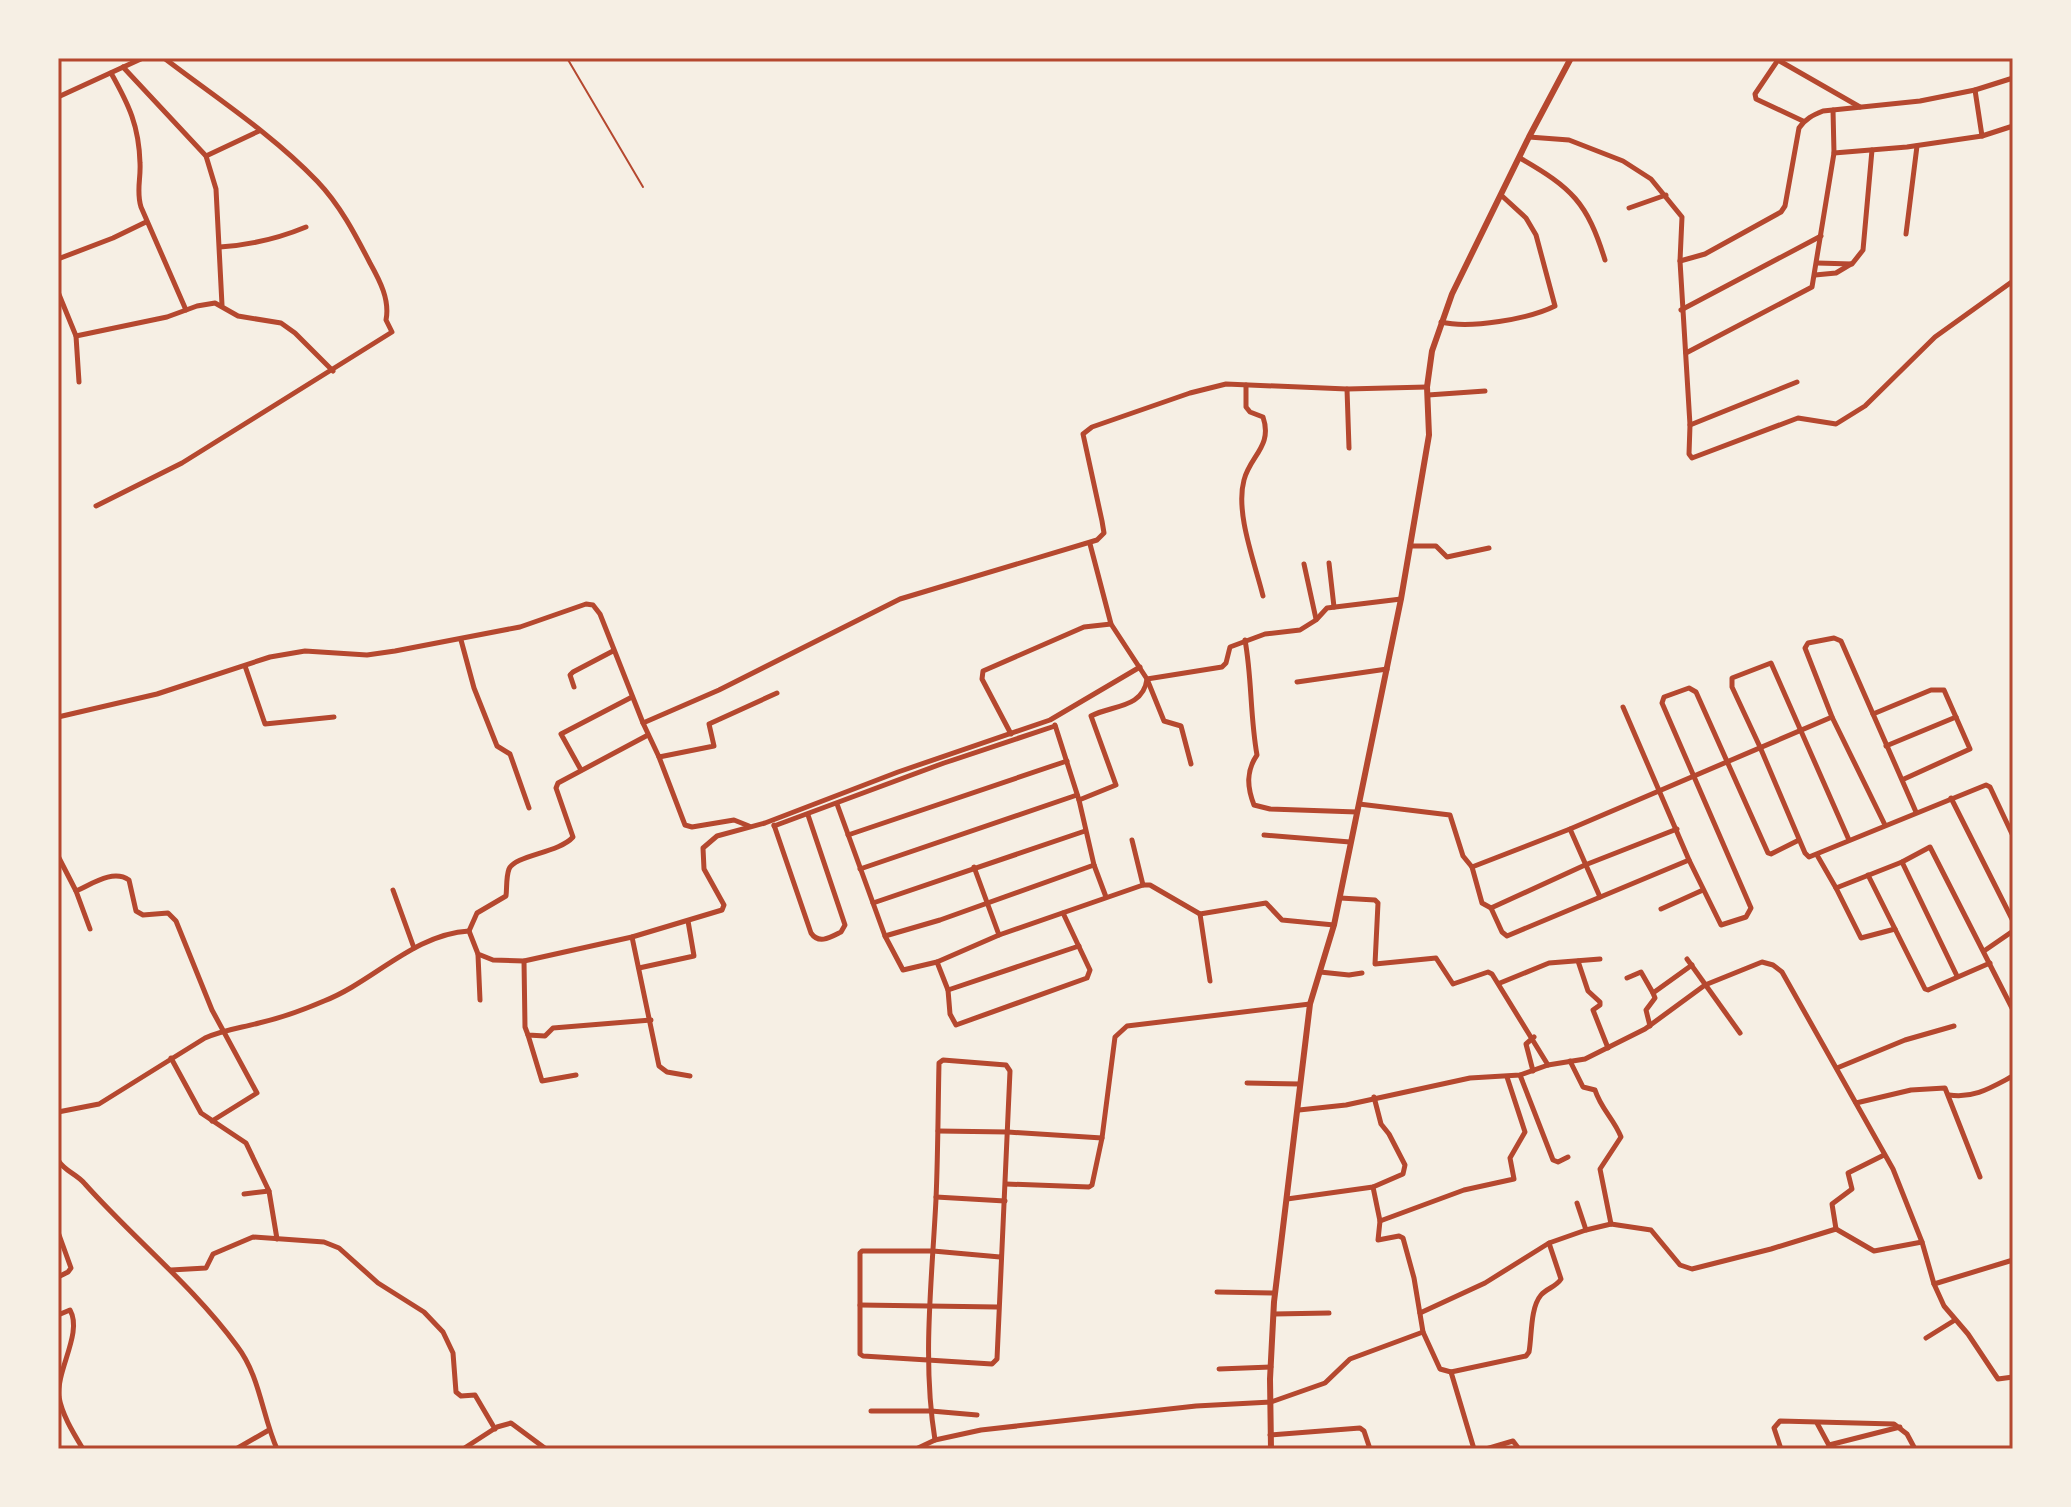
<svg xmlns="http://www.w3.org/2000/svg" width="2071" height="1507" font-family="'Archivo Narrow',sans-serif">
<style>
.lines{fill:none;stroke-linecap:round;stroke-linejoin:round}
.service{stroke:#b5482f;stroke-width:2}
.minor{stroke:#b5482f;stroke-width:5}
.tertiary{stroke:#b5482f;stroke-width:6}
.neatline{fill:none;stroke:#b5482f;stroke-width:3}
</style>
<rect width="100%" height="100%" fill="#f6efe4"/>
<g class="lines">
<path class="service" d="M567,58L643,187"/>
<g class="minor">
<path d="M123,67L206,156L216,189L222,305"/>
<path d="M111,73C129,105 139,126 140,163C141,179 136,191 141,207L186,310"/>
<path d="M1975,90L1982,136L2013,126"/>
<path d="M58,97L143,58"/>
<path d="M1803,121L1756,99L1755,94L1778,60L1860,107"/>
<path d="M1529,137L1569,140L1623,161L1651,179L1682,217L1680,261L1690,425L1689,454L1692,458L1798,418L1836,424L1865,406L1935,337L2013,281"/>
<path d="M1834,153L1907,147L1982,136"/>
<path d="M206,156L259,131"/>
<path d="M1520,158C1572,188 1587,202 1605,260"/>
<path d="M1629,208L1666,195"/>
<path d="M1906,234L1917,146"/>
<path d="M220,247C251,245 277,239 306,227"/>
<path d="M58,259L113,238L146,222"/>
<path d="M1680,261L1705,254L1781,212L1785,206L1799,128C1805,119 1813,115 1823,111L1920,101L1975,90L2013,78"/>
<path d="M1817,263L1852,264L1863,250L1872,150"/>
<path d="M1815,275L1836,273L1851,264"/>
<path d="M58,292L76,336L79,382"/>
<path d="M1681,310L1821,236"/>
<path d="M1441,322C1470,329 1529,319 1555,306L1536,235L1526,218L1501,195"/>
<path d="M76,336L167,317L197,306L215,303L238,316L281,323L295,333L333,371"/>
<path d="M1686,353L1812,287L1834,153L1833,110"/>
<path d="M1246,385V407L1250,412L1263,417C1273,446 1250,456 1244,480C1235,513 1255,563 1263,596"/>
<path d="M1347,389L1349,448"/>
<path d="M1428,395L1485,391"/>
<path d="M1690,425L1797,382"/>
<path d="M96,506L182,463L392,332L386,320C390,300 380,281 370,263C355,234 340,205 317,181C272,134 215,97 164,58"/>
<path d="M1090,544L1111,624L1147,679L1164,721L1181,726L1191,764"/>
<path d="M1410,546H1436L1447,557L1489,548"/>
<path d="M1329,563L1334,607"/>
<path d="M1304,564L1316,619"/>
<path d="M461,640L474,688L497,746L510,754L529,808"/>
<path d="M1245,640C1252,678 1250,716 1257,755C1246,771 1247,787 1254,805L1270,809L1357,812"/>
<path d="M245,666L265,724L334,717"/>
<path d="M1297,682L1387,669"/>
<path d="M574,687L570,675L573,672L613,651"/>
<path d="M1623,707L1689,860L1721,925L1746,917L1751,908L1662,703L1664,697L1689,688L1696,692L1768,853L1771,854L1799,840"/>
<path d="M1873,714L1931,690H1944L1970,749L1904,779"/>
<path d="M58,717L157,694L270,657L305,651L367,655L395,651L520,627L586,604L593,605L600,614L643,723L719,690L900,599L1097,540L1104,533L1102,521L1083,434L1092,427L1190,393L1226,384L1347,389L1427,387"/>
<path d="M643,723L659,757L714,746L709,724L777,693"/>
<path d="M1055,725L1079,800L1094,865L1106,897"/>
<path d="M1011,734L982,679L983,671L1084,627L1111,624"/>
<path d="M1886,746L1956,717"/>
<path d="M659,757L685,825L692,827L734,820L749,826"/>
<path d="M581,770L561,734L632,697"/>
<path d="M1951,798L2013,921"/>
<path d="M1079,800L1116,785L1091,716C1111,705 1143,709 1147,679L1222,667L1226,663L1230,647L1265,634L1300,630L1316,620L1327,608L1401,599"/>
<path d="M837,804L885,936L903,970L937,962L999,935L1143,885H1150L1200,914L1266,903L1282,920L1334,925"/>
<path d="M1359,804L1450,815L1463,856L1472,867L1570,829L1832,717"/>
<path d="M774,825L811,933C819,945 831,937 841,932L845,925L808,815"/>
<path d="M1885,825L1832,717L1805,648L1808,643L1834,638L1841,641L1916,812"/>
<path d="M774,826L944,763L1055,726"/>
<path d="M1570,829L1600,897"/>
<path d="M848,835L1067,761"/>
<path d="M1264,835L1350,842"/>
<path d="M1132,840L1143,885"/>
<path d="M1849,840L1771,663L1732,678V687L1760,747L1805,853L1809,857L1986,785L1990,787L2013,836"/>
<path d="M1817,855L1836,888L1861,938L1895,929"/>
<path d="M58,856L76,891L90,929"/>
<path d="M1902,862L1957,976"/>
<path d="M974,867L999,935"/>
<path d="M1472,867L1482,903L1491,908L1585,865L1677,829"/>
<path d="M860,869L1077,795"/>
<path d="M1868,875L1925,989L1928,990L1990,963"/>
<path d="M1836,888L1902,862L1930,847L2013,1010"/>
<path d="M393,890L414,948"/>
<path d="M76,891C92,884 113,869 129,880L136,911L143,915L168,913L176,921L212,1010L257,1093L212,1121"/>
<path d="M1340,898L1375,900L1378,903L1375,964L1436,958L1453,984L1488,972L1492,974L1548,1065"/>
<path d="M873,903L1085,831"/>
<path d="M1491,908L1502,932L1507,936L1689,860"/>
<path d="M1661,909L1703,890"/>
<path d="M1200,914L1210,981"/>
<path d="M469,931L477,913L506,896C507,888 506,877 509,869C515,855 559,853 573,837L556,788L558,783L648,735"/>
<path d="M885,936L940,920L1094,865"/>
<path d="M632,937L659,1066L667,1072L690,1076"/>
<path d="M1984,951L2013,931"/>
<path d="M478,955L480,1000"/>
<path d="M1687,959L1740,1033"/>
<path d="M524,961L525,1027L528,1035L545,1036L553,1028L651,1020"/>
<path d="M1578,961L1588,991L1600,1002V1005L1593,1010L1608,1048"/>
<path d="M937,962L948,990L950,1014L956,1025L1087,978L1090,970L1063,913"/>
<path d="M639,968L694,956L688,921"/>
<path d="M1320,972L1349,975L1362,973"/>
<path d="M1627,978L1641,972L1653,993"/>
<path d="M1500,983L1549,963L1600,959"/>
<path d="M948,990L1079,946"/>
<path d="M1650,1026L1646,1010L1655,998L1653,993L1692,965"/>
<path d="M528,1035L542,1081L576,1075"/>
<path d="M171,1058L201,1113L246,1143L269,1191L277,1239"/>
<path d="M1570,1061L1583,1087L1595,1090C1601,1109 1614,1119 1621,1137L1600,1169L1611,1224"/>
<path d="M1837,1068L1905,1040L1954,1026"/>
<path d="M1533,1071L1526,1044L1534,1037"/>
<path d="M1520,1075L1553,1160L1558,1162L1568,1157"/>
<path d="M1247,1083L1300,1084"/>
<path d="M1949,1095C1974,1099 1992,1087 2013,1076"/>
<path d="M1856,1103L1911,1090L1945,1088L1980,1177"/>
<path d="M1299,1110L1346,1105L1470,1078L1520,1075L1548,1065L1585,1059L1645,1029L1705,985L1762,962L1773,965L1782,972L1893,1169L1922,1242L1934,1284L1944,1306L1968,1334L1998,1379L2013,1377"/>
<path d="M58,1112L99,1104L205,1038C223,1030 240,1028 259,1023C281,1018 303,1010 324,1001C373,982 414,934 469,931L478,954L493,960L524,961L632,937L722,910L724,905L704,869L703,848L717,836L765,823L898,772L1050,720L1140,667"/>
<path d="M938,1131L1008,1132L1102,1138"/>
<path d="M58,1160C64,1171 77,1174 85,1184C134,1239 193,1286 237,1346C260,1376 262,1415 277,1449"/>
<path d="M1006,1184L1089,1187L1092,1185L1102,1138L1115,1037L1127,1026L1310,1004"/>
<path d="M244,1194L269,1191"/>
<path d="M936,1197L1005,1201"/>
<path d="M1287,1199L1373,1187L1403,1174L1405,1165L1389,1134L1381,1124L1374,1097"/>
<path d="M1577,1203L1586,1230"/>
<path d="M1380,1221L1464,1190L1514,1179L1510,1158L1525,1132L1507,1077"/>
<path d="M1836,1229L1832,1204L1852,1189L1848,1173L1884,1155"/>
<path d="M58,1232L71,1268L68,1272L58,1277"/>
<path d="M171,1270L206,1268L213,1254L253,1237L324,1242L339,1248L378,1283L424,1312L443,1332L453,1353L456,1392L461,1396L475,1395L495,1429"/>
<path d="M1934,1284L2013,1260"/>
<path d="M1217,1292L1275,1293"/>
<path d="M860,1305L997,1307"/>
<path d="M1420,1313L1485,1283L1549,1243L1586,1230L1611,1224L1651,1230L1680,1265L1692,1269L1771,1249L1836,1229L1874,1251L1922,1242"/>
<path d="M1274,1314L1329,1313"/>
<path d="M58,1315L70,1310C83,1333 56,1370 59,1397C62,1415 74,1434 83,1449"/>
<path d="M1423,1332L1440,1369L1451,1372L1526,1356L1529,1352C1532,1336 1530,1308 1541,1295C1547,1288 1556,1287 1561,1279L1549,1243"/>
<path d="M1926,1338L1955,1320"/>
<path d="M1219,1369L1271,1367"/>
<path d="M1451,1372L1474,1449"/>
<path d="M871,1411H931L977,1415"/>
<path d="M1817,1423L1831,1449"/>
<path d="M1270,1435L1360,1428L1364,1431L1370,1449"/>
<path d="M935,1440C922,1360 932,1280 936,1199C938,1154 938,1109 939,1063L943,1060L1006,1065L1010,1071L997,1359L992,1364L863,1356L860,1354V1253L862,1251H933L1000,1257"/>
<path d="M1829,1445L1900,1427"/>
<path d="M236,1449L269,1430"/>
<path d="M463,1449L497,1427L511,1423L546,1449"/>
<path d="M916,1449L935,1440L981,1430L1196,1406L1271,1402L1325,1383L1350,1359L1423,1332L1414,1278L1403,1238L1399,1236L1378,1240L1380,1221L1373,1187"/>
<path d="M1486,1449L1513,1441L1519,1449"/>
<path d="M1781,1449L1774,1428L1780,1421L1894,1424L1907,1434L1915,1449"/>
</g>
<path class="tertiary" d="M1271,1449L1270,1379L1274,1302L1310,1004L1334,925L1401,599L1429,435L1427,387L1432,351L1452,294L1529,137L1571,58"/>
</g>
<rect width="2071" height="1507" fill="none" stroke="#f6efe4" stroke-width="120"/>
<rect x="60" y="60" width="1951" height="1387" class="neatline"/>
</svg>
